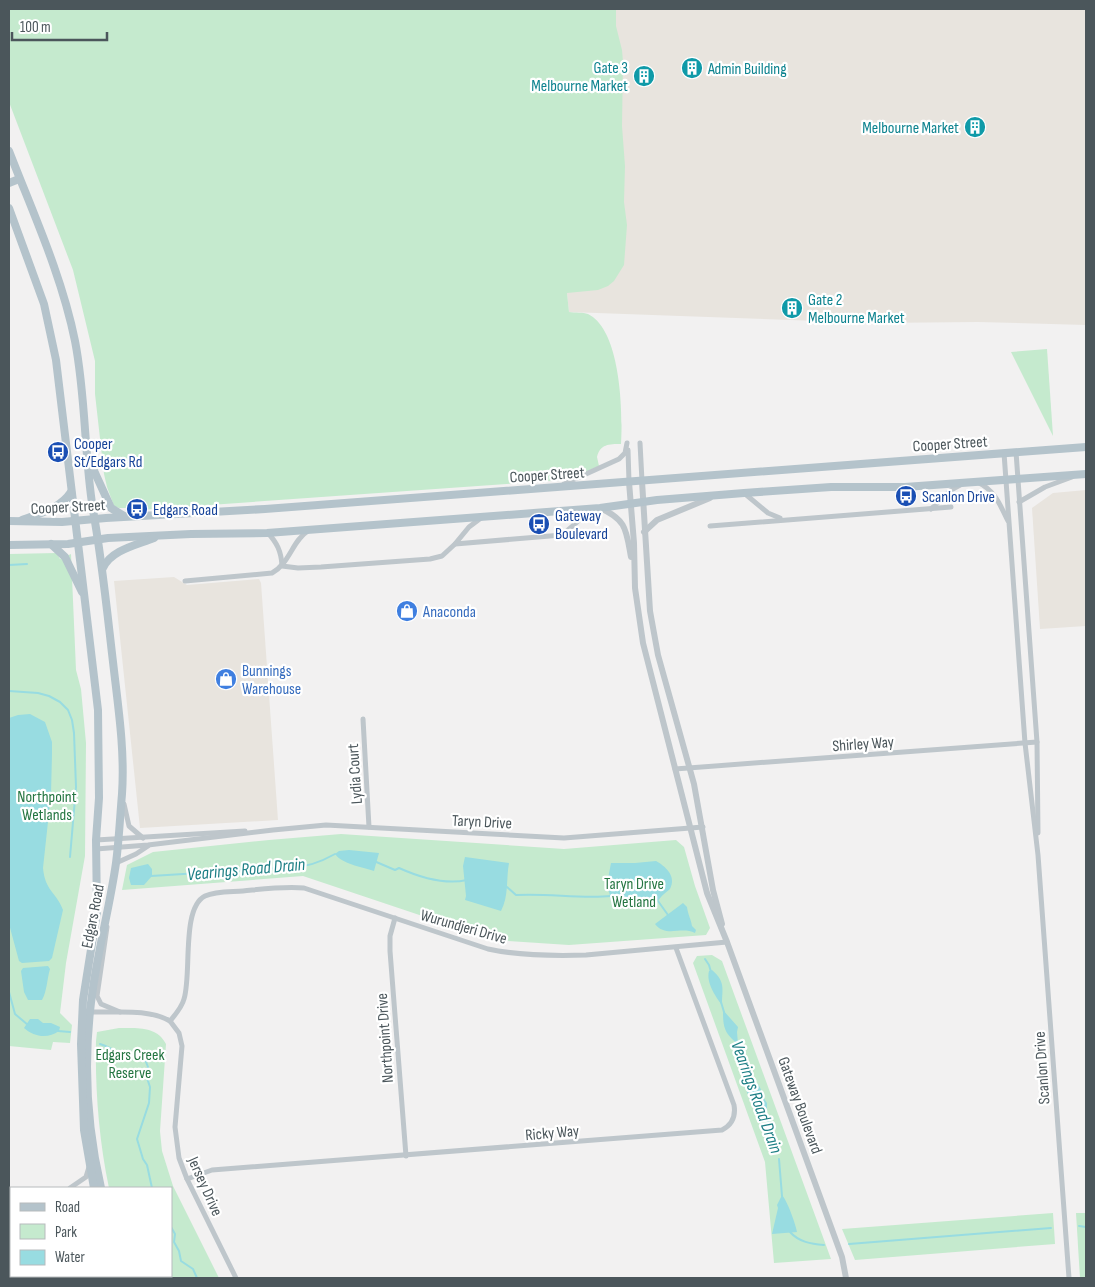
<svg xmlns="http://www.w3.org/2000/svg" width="1095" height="1287" font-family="'Sofia Sans Condensed',sans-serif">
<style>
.commercial{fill:#e8e4de}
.green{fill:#c5eace}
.water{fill:#98dce1}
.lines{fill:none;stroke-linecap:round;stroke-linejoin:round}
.stream{stroke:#98dce1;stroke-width:2}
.minor{stroke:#bec6cb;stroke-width:5}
.tertiary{stroke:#bec6cb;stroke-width:6}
.primary{stroke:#b4c3cb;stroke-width:8}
.labels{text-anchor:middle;stroke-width:4.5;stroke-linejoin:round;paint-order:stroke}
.culture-label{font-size:16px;fill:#0d838f;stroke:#fff;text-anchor:end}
.transit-label{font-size:16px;fill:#164399;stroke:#fff;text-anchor:start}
.street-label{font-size:16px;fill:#4b565b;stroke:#fff}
.shop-label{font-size:16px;fill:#366cbe;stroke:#fff;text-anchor:start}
.park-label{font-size:16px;fill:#247541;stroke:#fff}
.water-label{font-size:18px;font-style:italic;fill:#1d7f85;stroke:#fff}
</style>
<rect width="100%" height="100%" fill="#f2f1f1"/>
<g class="commercial">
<path d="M547,9H1086V325L978,322L875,323L569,312L549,121Z"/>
<path d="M1086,490V626L1040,629L1032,508L1053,493Z"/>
<path d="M174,577L187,585L259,579L261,583L278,820L140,828L114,581Z"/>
</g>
<g class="green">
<path d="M9,9H616V26L622,50L623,62L622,126L625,166L624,202L627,225L624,265L614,281L608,286L598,290L567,293L569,312C575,313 583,312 588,314C621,330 623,412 621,444C609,444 600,444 597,457L599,466L572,478L562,480L139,510V508H119L114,506L107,487L104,474L95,394V361L73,270L9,102Z"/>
<path d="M1047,349L1053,436L1011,352Z"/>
<path d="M57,553L60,559L71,554L76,670L81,689L86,743L85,856L66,963L60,1013L72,1025L70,1043L53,1042L51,1050L9,1046V554Z"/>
<path d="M341,834L564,849L676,840L684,847L695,886L710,928L706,935L569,945L494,940L303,876L122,890L127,865L153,852L269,840Z"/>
<path d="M712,955L722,961L831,1259L774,1263L765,1162L693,963L697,956Z"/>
<path d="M119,1028C137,1028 157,1026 166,1044L160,1131L162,1151L173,1186L219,1278H137L136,1276H171V1188H109C99,1140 95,1090 96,1041L97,1032Z"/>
<path d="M1053,1213L1055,1244L855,1260L842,1229Z"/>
<path d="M1076,1213H1086V1278H1080Z"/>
</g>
<g class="water">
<path d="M30,714L45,722L52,742V754L51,794L43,868C45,891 57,893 63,910L52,958L49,961L22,963L19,961L9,924V718L18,715Z"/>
<path d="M349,850L379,853L374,871C362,867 342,864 335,854L339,851Z"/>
<path d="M465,857L509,863C506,879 509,896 501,911L465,900L466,896L463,866Z"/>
<path d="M656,861C665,866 677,876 670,889C668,891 666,892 664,894C659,898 659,902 652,904C640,909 626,908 613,908L607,884L611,863H635Z"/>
<path d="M148,864L152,869V876L144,885H131L129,878L131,868Z"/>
<path d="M683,903L687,907C688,915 691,919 692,926L696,930L695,933C681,926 666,938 655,924Z"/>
<path d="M48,966L50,969C47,979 47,991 42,1000H28L24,992L21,971L23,968Z"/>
<path d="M712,970C726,982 722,989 722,1005C715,996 706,982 709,971Z"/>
<path d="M723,1010L738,1027L737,1032L738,1044C724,1033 723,1027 723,1010Z"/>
<path d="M30,1019H38L43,1023H51L60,1027L59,1031C48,1039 34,1037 24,1028Z"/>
<path d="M750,1080C763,1083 760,1094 767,1103V1115L759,1113L749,1098L746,1089Z"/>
<path d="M782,1195C787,1200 796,1225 797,1232L772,1234L778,1208L777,1205Z"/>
</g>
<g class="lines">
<g class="stream">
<path d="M9,565L27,564"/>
<path d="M9,691L38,693L49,696L60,702L68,710L72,720L74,733L76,787L70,857"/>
<path d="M374,861L395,870L399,868C419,877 445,885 467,880"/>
<path d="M151,876L278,868L281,866C300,870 319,863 335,854"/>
<path d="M507,887L516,895C548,893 580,899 611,896"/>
<path d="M658,901L668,915"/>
<path d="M705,959L709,965L711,972"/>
<path d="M9,992L15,1014L28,1025"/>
<path d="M721,1002L724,1012"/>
<path d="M58,1031L70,1032"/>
<path d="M100,1044C108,1046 115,1052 123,1054C132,1057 132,1052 144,1057L148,1067L147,1078L150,1087L149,1103L137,1139L143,1159L147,1165L152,1188"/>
<path d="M737,1044L750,1082"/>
<path d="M765,1114L776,1144"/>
<path d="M779,1159L782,1196"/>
<path d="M1079,1226L1086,1227"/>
<path d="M171,1227L175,1234L174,1242L179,1251L181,1261L193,1269L197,1278"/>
<path d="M790,1232C799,1242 811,1244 824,1245"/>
<path d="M849,1244L1051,1228"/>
</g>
<g class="minor">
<path d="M640,443L642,481"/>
<path d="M628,450L629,482"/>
<path d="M1016,452L1037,742L1038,833"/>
<path d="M1004,453L1025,743L1038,855L1069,1278"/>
<path d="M977,482C995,490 1000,505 1008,521"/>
<path d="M564,484L619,459L625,453L627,443"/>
<path d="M744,493L768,513L780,518"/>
<path d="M1019,502L1045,487L1072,477"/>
<path d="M931,509L951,490L962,484"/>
<path d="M710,526L951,507"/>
<path d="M268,533C277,543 281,551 282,565"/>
<path d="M562,535L583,534"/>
<path d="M455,544L469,527L481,518"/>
<path d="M282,566L298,568L321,567L430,559L442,556L455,544L562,535L574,525L590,509"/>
<path d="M185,581L272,573C290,563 292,541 308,531"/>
<path d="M363,719L369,827"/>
<path d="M675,769L1037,742"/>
<path d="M124,804L129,826L143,838"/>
<path d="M96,840L245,831"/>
<path d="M96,849L148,845L273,830L326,825L564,838L703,827"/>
<path d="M116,863L136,854L148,846"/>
<path d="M395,918L390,936V951L406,1156"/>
<path d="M107,927L97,996L101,1004L120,1012"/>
<path d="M87,1011L90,1012C116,1013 147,1008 170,1021"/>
<path d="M187,1179L212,1170L722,1130C732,1125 736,1117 734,1105L676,948"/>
<path d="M70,1188L86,1177L89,1167"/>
<path d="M9,1206H11"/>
<path d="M236,1278L187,1179L179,1158L175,1127L182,1046L179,1033L170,1021C176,1014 182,1007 184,999C192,974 181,908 205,896C216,891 231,892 243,891C263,889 284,886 304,888L488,949C520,956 554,956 586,955L727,942"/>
</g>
<g class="tertiary">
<path d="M642,481L650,611L658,655L694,784L713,890L722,924"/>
<path d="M629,482L634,543L635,588L643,643L707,893L727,942L842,1257L846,1278"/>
<path d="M600,508C627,520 626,530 631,557"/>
<path d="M644,532L657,520L710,498"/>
</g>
<g class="primary">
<path d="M9,151C33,213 62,276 75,341C86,397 84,454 93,510C102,560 107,611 113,662C118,706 125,750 122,794C120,817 119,840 116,863C110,905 99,946 93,988C83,1054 86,1123 101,1188"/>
<path d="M9,183L19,179"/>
<path d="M9,208L44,304L56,360L98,710L99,798L96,840L97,912L83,1000L81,1044L84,1130L94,1188"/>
<path d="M90,462L111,508L124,516"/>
<path d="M22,520C40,513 60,509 71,492"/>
<path d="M9,521L62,522L106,518L265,509L1086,447"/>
<path d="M51,544L65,557L82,592"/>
<path d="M9,545L68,544L108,538L191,534L267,533L600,508L657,500L744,493L831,487H905L1086,474"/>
<path d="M103,568C111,550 137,545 154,538"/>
<path d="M126,1276L127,1278"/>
</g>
</g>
<defs>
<g id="building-disc" transform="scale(1.125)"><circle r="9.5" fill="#0f9aa8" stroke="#fff"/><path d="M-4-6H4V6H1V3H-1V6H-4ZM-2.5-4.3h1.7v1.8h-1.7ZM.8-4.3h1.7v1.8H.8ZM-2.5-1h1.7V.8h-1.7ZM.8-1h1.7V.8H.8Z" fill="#fff"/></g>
<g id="bus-disc" transform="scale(1.125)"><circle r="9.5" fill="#1a4fb4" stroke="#fff"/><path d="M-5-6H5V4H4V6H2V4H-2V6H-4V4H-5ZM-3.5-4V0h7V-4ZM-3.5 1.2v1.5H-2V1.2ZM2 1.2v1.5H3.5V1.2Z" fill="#fff"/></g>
<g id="shop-disc" transform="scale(1.125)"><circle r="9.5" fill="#3f7fe0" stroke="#fff"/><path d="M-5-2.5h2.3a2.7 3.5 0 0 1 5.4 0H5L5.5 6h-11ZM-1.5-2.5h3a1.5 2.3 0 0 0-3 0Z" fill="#fff"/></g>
</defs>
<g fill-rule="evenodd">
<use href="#building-disc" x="692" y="68"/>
<use href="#building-disc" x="644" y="76"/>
<use href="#building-disc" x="975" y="127"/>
<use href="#building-disc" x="792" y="308"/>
<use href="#bus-disc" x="58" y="452"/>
<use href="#bus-disc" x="906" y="496"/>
<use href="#bus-disc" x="137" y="509"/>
<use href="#bus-disc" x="539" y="524"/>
<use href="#shop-disc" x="407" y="611"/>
<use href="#shop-disc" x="226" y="679"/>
</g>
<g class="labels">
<g class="culture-label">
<text x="628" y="73">Gate 3<tspan x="628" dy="18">Melbourne Market</tspan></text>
<text x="708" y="74" text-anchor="start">Admin Building</text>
<text x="959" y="133">Melbourne Market</text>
<text x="808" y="305" text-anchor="start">Gate 2<tspan x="808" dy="18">Melbourne Market</tspan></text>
</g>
<g class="transit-label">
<text x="74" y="449">Cooper<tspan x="74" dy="18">St/Edgars Rd</tspan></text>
<text x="922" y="502">Scanlon Drive</text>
<text x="153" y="515">Edgars Road</text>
<text x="555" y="521">Gateway<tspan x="555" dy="18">Boulevard</tspan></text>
</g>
<g class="street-label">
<text transform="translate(950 443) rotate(-4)" y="6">Cooper Street</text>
<text transform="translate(547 474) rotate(-4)" y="6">Cooper Street</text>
<text transform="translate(68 506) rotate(-3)" y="6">Cooper Street</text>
<text transform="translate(863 743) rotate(-4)" y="6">Shirley Way</text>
<text transform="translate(354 774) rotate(-94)" y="6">Lydia Court</text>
<text transform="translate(482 821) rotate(3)" y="6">Taryn Drive</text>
<text transform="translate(92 916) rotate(-79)" y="6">Edgars Road</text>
<text transform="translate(464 926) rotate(16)" y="6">Wurundjeri Drive</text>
<text transform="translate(384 1038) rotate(-94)" y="6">Northpoint Drive</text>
<text transform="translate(1041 1068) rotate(-94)" y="6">Scanlon Drive</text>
<text transform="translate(801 1105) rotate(70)" y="6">Gateway Boulevard</text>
<text transform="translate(552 1132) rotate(-5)" y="6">Ricky Way</text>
<text transform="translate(206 1186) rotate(66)" y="6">Jersey Drive</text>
</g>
<g class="shop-label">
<text x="423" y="617">Anaconda</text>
<text x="242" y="676">Bunnings<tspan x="242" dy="18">Warehouse</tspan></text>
</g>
<g class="park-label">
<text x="47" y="802">Northpoint<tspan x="47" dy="18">Wetlands</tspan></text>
<text x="634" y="889">Taryn Drive<tspan x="634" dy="18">Wetland</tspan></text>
<text x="130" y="1060">Edgars Creek<tspan x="130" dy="18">Reserve</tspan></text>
</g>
<g class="water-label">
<text transform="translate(246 869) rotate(-5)" y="6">Vearings Road Drain</text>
<text transform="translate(757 1097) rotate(70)" y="6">Vearings Road Drain</text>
</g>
</g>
<rect width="1095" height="1287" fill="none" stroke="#4b565b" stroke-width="20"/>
<rect x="10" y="1187" width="162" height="90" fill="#ffffff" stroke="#b7bbbd"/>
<rect x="20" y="1203" width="25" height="8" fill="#b4c3cb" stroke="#b7bbbd"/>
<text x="55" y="1212" font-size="15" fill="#4b565b">Road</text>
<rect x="20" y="1224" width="25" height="15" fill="#c5eace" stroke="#b7bbbd"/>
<text x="55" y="1237" font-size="15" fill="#4b565b">Park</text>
<rect x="20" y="1250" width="25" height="15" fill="#98dce1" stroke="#b7bbbd"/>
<text x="55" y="1262" font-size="15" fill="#4b565b">Water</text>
<path d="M12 32v8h95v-8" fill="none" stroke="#4b565b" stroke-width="2.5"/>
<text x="20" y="32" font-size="15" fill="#4b565b" stroke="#ffffff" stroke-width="4" paint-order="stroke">100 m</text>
</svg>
